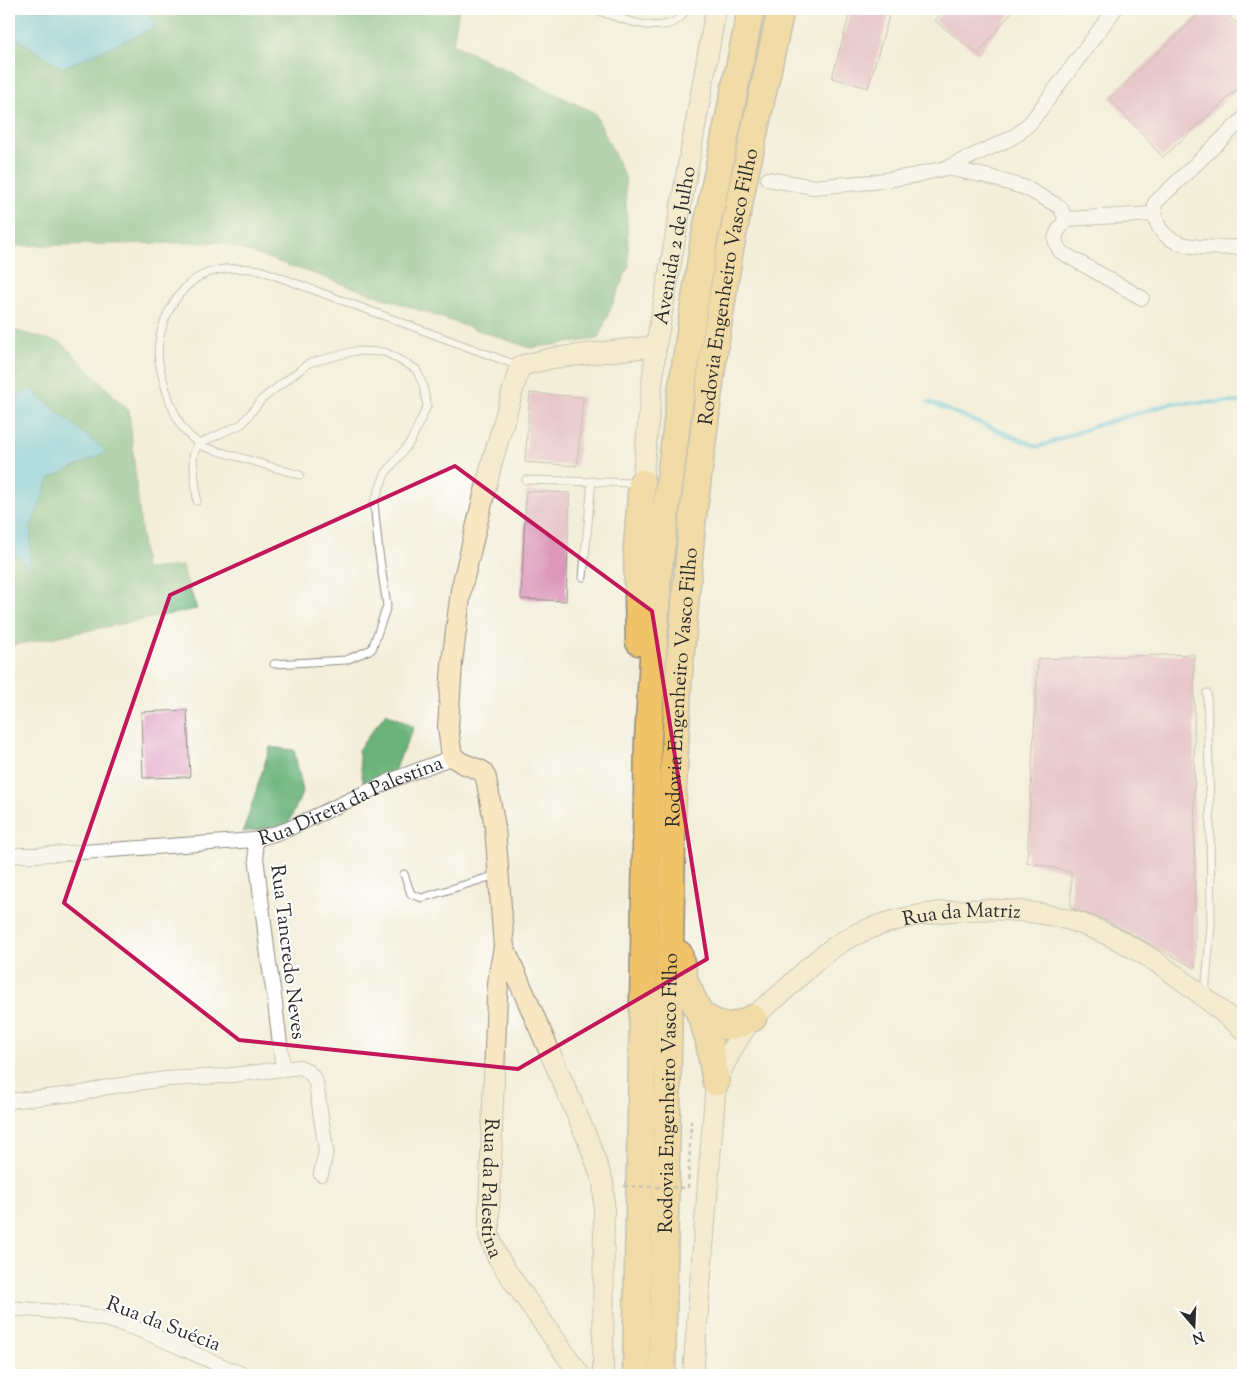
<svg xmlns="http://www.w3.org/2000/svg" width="1252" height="1384" font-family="'Sorts Mill Goudy',serif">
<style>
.forest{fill:#6bb37a;stroke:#4b6f52}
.water{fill:#63c5e1;stroke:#477886}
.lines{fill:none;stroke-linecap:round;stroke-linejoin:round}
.stream{stroke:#63c5e1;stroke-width:4.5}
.building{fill:#db98ba}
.lane-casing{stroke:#8f8c82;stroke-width:9}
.street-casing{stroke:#8f8c82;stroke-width:16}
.secondary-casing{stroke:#8f8c82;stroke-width:22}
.highway-casing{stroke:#8f8c82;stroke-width:29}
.path{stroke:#8f8c82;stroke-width:2.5;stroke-dasharray:4 4;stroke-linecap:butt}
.lane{stroke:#fff;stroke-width:7}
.street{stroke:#fff;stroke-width:14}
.secondary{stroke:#f9e7c3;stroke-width:20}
.highway{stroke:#f0c369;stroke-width:26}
.path-bridge{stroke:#8f8c82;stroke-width:2.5;stroke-dasharray:4 4;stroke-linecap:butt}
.marked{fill:none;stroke:#c2185b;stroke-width:4;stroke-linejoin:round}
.labels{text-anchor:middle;stroke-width:4;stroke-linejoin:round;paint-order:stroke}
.street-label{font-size:20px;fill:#2b2b2b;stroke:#fff}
</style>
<rect width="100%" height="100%" fill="#fff"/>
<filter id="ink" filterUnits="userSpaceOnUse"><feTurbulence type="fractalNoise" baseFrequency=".02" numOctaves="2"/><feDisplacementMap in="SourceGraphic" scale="10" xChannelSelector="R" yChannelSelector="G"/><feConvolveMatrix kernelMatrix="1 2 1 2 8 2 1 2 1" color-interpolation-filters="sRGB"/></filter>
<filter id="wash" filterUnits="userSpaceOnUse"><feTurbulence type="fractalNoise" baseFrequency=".0096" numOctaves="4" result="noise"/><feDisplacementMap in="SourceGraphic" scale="20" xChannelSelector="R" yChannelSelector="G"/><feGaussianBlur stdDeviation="1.12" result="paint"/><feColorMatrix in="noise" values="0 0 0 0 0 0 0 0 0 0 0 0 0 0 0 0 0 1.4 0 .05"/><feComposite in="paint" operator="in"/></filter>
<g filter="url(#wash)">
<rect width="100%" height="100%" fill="#f3eed9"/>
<g class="forest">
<path d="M9,9H459L453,44L595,113L625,177L629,265L598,339L530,348L220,242L9,246Z"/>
<path d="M9,329L62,343L129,411L145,569L182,566L197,609L9,646Z"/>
<path d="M386,713L414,727L392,775L364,788L358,750Z"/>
<path d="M270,747L294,750L303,791L288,825L243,832Z"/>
</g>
<g class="water">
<path d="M9,9H146L156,27L62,68L9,33Z"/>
<path d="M31,389L106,452L49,479L31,527L30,570L9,546V399Z"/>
</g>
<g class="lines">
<path class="stream" d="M929,402L1038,447L1095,426L1172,403L1243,402"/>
</g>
<g id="blocks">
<g class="building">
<path d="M851,9H891L868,88L832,78Z"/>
<path d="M945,9H1014L978,54L935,21Z"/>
<path d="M1205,9H1223L1243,31V84L1163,157L1109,98Z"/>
<path d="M530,393L583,397L577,466L525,462Z"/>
<path d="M526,491L570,493L566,601L521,599Z"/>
<path d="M1194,654L1195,968L1107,921L1071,908V872L1027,862L1038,659Z"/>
<path d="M187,710L190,777L143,778L141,712Z"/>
</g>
</g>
</g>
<g filter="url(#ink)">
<use href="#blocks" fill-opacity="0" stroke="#8f8c82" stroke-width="1"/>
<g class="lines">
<g class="lane-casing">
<g id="lane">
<path d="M593,9C617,17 671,42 686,9"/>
<path d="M300,475L204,447C182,433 178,422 169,399C165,387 161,374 159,362C155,337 168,305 185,288C193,279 206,272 218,270C232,267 246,268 260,270L519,366"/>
<path d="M526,480L636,483"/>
<path d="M197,501L193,456L198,444L242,424L262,399L309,363L355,351L385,352L416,369L423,385L427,406L411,441L385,474L374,503L379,553L387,606L372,649L346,660L274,664"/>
<path d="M583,577L592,481"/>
<path d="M404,874L411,894L422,898L496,875"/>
<path d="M1205,994L1211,925L1210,811L1207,693"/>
</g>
</g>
<g class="street-casing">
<g id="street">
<path d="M1243,119L1155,203C1151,255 1209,247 1243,247"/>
<path d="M946,168L986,176L1026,188L1060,207L1066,219"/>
<path d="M768,179L813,187L872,182L912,176L946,168L1005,141L1018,134L1031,122L1115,9"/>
<path d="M1066,219C1057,233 1050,237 1061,252L1142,298"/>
<path d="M1066,219L1154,214"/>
<path d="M254,840L269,964L274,995L283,1069"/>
<path id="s1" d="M9,855H34L68,853L254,840L286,830L392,780L453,757"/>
<path d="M9,1101L83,1093L107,1087L166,1079L224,1076L300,1067C308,1070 313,1075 316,1083L326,1151L321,1174"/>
<path d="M9,1308C46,1311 86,1312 122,1324C164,1337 203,1360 245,1375"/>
</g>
</g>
<g class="secondary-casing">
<g id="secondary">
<path id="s2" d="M642,483L656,346L716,9"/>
<path id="s3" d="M504,947L499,974L497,996L489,1210V1235L497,1256L505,1269L580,1375"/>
<path d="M603,1375L604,1198L603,1182L588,1140L504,947L495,827L486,778L482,771L462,763L453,757L451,750L448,727L452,663L461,590L492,462L520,366L553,358L656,346"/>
<path id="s4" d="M693,1375L716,1082C726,1060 737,1038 752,1019C760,1009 773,1001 783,992C803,973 822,953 847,939C905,906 1016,901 1079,923C1142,945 1193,987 1243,1029"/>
</g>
</g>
<g class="highway-casing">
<g id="highway">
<path d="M639,642L637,547L642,483"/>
<path d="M679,954L685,982L700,1014L708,1037L716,1082"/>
<path d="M700,1014C723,1029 728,1030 753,1018"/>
<path d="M636,1375L648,740L658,575L679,406L704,240L751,9"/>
<path id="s5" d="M662,1375L673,787L678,686L692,524L713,359L729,255L743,184L781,9"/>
</g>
</g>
<g class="path">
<path d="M1239,322L1243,321"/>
<path d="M688,1188L691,1121"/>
</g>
<use href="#lane" class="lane"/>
<use href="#street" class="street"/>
<use href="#secondary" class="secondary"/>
<use href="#highway" class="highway"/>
<path class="path-bridge" d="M624,1186L688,1188"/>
</g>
</g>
<path d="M0 0H1252V1384H0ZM455,466L652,611L707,959L518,1069L239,1040L64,903L170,595Z" fill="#f3eed9" fill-opacity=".55" fill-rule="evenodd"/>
<path class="marked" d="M455,466L652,611L707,959L518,1069L239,1040L64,903L170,595Z"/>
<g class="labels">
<g class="street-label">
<text dy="7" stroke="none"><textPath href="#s2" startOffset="240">Avenida 2 de Julho</textPath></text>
<text dy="7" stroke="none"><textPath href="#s5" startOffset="1092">Rodovia Engenheiro Vasco Filho</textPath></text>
<text dy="7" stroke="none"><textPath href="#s5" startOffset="688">Rodovia Engenheiro Vasco Filho</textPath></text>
<text dy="7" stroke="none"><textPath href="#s1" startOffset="350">Rua Direta da Palestina</textPath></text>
<text dy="7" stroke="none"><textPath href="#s4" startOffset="610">Rua da Matriz</textPath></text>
<text transform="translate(289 952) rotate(83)" y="7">Rua Tancredo Neves</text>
<text dy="7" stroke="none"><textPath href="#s5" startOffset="282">Rodovia Engenheiro Vasco Filho</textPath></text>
<text dy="7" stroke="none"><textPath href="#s3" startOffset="242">Rua da Palestina</textPath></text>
<text transform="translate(164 1323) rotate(21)" y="7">Rua da Suécia</text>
</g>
</g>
<rect width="1252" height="1384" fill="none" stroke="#fff" stroke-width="30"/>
<g transform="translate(1194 1326) rotate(161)" stroke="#ffffff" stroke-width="4" paint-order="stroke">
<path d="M0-4L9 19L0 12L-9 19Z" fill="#2b2b2b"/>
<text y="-8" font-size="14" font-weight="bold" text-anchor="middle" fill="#2b2b2b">N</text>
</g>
</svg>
